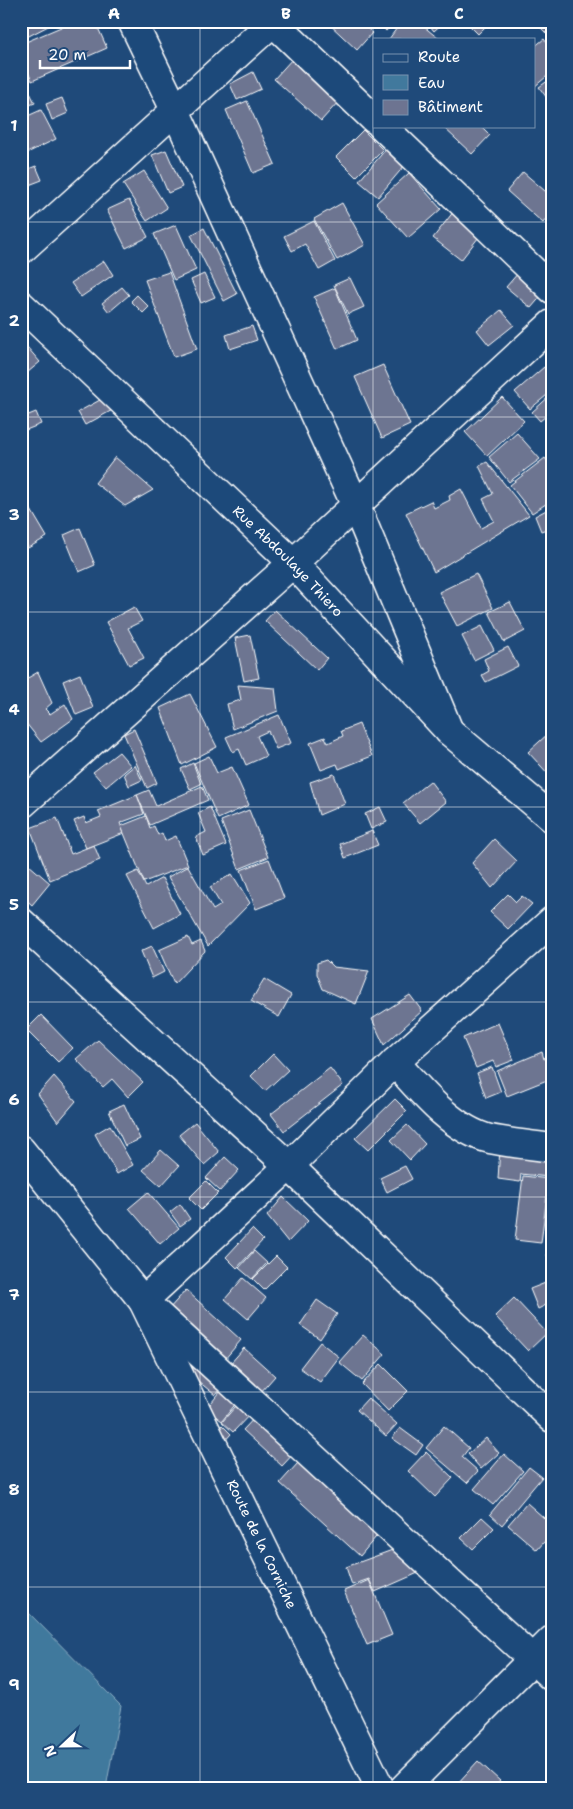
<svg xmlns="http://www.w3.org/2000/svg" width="573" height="1809" font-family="'Shantell Sans',sans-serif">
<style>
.water{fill:#41799d;stroke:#8dafc4}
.building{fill:#6d7491;stroke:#fff}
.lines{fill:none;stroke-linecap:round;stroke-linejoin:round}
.minor-casing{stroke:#fff;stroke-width:31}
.minor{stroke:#1f4a7a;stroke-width:28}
.grid{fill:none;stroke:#fff;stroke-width:1;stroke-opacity:0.55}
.labels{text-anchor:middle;stroke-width:4.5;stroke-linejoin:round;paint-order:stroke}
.street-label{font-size:14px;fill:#fff;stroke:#1f4a7a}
.neatline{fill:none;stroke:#fff;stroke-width:2}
.grid-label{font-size:16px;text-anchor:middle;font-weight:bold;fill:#fff}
</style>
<rect width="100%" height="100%" fill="#1f4a7a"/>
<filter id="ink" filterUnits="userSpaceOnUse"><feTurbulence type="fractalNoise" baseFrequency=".02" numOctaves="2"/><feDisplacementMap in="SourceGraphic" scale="10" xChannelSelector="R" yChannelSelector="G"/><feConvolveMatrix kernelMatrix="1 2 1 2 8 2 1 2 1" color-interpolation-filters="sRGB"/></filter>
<g filter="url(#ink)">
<path class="water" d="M21,1605L121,1706L106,1788H21Z"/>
<g class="building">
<path d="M21,21H58L21,40Z"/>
<path d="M75,21H95L107,48L32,81L21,56V44Z"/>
<path d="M326,21H360L372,33L357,50Z"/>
<path d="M377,21H388L392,25L386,31Z"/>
<path d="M402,21H417L439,39H389Z"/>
<path d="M426,21H445L434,31Z"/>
<path d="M465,21H491L478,34Z"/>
<path d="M534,21H552V39Z"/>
<path d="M544,39L552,49V72L534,87V47Z"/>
<path d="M293,58L339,101L321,121L274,79Z"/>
<path d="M253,72L261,89L237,100L230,84Z"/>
<path d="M21,74L35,103L21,108Z"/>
<path d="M552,78V105L539,87Z"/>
<path d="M62,98L68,113L52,120L46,104Z"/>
<path d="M247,101L275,164L253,173L226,110Z"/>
<path d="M41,110L56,139L27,153L21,142V119Z"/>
<path d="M442,126H481L490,135L472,154Z"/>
<path d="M363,130L383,150L356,177L336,157Z"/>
<path d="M386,149L405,165L378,197L359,181Z"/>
<path d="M166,150L182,187L168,193L152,155Z"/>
<path d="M36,166L42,180L29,185L23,171Z"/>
<path d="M144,171L167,208L147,221L123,184Z"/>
<path d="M523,172L552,197V212L543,223L507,191Z"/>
<path d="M409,173L441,209L408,238L376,203Z"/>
<path d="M129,200L148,237L126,248L107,210Z"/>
<path d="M342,203L365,245L337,260L314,219Z"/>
<path d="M454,211L482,233L461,260L433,238Z"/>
<path d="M314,221L335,261L319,270L305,244L292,251L284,236Z"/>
<path d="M176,225L196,270L174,280L154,234Z"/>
<path d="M204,228L237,294L224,301L191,235Z"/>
<path d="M104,261L113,275L81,297L71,283Z"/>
<path d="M169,272L197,349L174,357L145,280Z"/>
<path d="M519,272L543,294L531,308L506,287Z"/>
<path d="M204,274L215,297L201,303L191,280Z"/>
<path d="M350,278L364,307L348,314L334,285Z"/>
<path d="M122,287L129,295L109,312L102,303Z"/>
<path d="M335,288L357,340L337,349L314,297Z"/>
<path d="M137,295L149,307L143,313L131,301Z"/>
<path d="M501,310L514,325L489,345L477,330Z"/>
<path d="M252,326L257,340L230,349L226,335Z"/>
<path d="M27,347L40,362L21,378V351Z"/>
<path d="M383,365L410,425L382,438L355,377Z"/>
<path d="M544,367L552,377V391L530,409L515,392Z"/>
<path d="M111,394L118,407L85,425L78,412Z"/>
<path d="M552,394V411L540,421L532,412Z"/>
<path d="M502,397L524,421L487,456L465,432Z"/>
<path d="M36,412L41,424L21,432V418Z"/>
<path d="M517,433L540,459L509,482L489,457Z"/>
<path d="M115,457L153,490L125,506L95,483Z"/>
<path d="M545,458L552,467V500L532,513L510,485Z"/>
<path d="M487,462L529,515L434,572L406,513L431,501L434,508L450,500L449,496L461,489L481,528L494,521L483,499L493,494L479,466Z"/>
<path d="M21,493L47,537L28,548L21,535Z"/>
<path d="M552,507V527L541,531L535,516Z"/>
<path d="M80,528L95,565L79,572L64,535Z"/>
<path d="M476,574L493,608L457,626L439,592Z"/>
<path d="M510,602L525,631L504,642L489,612Z"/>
<path d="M134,607L142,621L128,628L144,658L129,665L106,622Z"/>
<path d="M275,610L327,658L317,670L265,621Z"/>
<path d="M482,626L494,650L474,660L462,636Z"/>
<path d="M250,635L259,678L244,681L235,638Z"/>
<path d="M508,647L518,666L486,682L482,675L489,671L484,659Z"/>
<path d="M38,672L52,703L45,709L50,714L65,704L73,719L41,742L21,717V682Z"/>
<path d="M80,674L93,708L76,715L63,681Z"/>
<path d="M238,685L275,688L278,711L233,729L227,704L241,700Z"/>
<path d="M190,694L217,747L182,765L160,708Z"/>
<path d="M279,715L291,743L276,749L268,731L257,736L266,756L246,765L239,749L233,752L226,737Z"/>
<path d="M359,724L372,756L339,769L337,764L321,770L310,743L325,737L328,743L343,736L341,731Z"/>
<path d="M134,729L157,783L147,788L124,734Z"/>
<path d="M550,732L552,734V778L528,752Z"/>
<path d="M119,752L131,766L106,787L93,772Z"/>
<path d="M209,756L217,773L232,767L249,805L218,819L194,763Z"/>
<path d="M193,763L201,784L190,789L181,769Z"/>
<path d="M135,765L142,780L129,786L124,774Z"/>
<path d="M334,774L345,804L319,815L310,782Z"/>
<path d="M430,781L446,802L420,823L403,803Z"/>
<path d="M202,786L208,800L150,825L137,795L149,790L156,806Z"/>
<path d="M137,795L144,814L120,823L124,833L86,848L74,821L84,817L86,823L101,817L98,811Z"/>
<path d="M210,807L226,845L203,855L196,837L206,832L198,813Z"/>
<path d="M380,807L387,822L371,829L365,814Z"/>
<path d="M249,810L268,857L239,869L221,821Z"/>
<path d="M146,816L150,828L154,826L158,835L162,833L165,841L176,836L188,865L144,882L121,826Z"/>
<path d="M57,818L71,854L94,845L100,860L50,880L30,828Z"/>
<path d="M372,831L378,845L345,858L340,844Z"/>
<path d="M494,839L517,861L492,888L472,863Z"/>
<path d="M21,858L50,883L32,905L21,895Z"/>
<path d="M269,859L284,898L256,909L241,870Z"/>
<path d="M188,866L213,910L221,905L210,887L232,874L250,903L208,946L168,877Z"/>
<path d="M138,871L146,887L162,878L180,914L154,928L127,876Z"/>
<path d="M508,894L516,902L522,896L532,904L508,929L490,912Z"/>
<path d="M188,937L192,945L201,941L205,951L174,984L159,950Z"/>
<path d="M152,946L164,972L152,978L141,951Z"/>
<path d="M326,960L333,967L369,971L356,1004L323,989L317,974V963Z"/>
<path d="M264,979L291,995L279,1017L251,1001Z"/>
<path d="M410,995L422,1011L384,1045L372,1019Z"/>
<path d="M41,1015L73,1048L58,1062L26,1030Z"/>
<path d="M498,1023L514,1060L496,1067L493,1061L476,1068L463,1038Z"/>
<path d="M98,1040L143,1082L128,1097L112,1079L103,1087L76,1059Z"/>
<path d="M542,1052L544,1059L549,1057L552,1065V1078L507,1096L497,1071Z"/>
<path d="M273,1054L288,1070L265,1091L251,1076Z"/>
<path d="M492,1067L501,1092L486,1098L477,1073Z"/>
<path d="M330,1068L343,1085L284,1131L271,1114Z"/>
<path d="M54,1076L76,1101L58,1122L38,1094Z"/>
<path d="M395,1099L407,1111L368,1150L355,1138Z"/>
<path d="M124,1104L140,1139L125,1146L109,1111Z"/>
<path d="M195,1122L219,1152L204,1165L179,1135Z"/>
<path d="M110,1125L133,1165L117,1174L95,1134Z"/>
<path d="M407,1125L425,1144L410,1160L391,1140Z"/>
<path d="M500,1148L551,1152L549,1177L521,1174L520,1182L498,1179Z"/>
<path d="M161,1150L179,1166L161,1186L143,1170Z"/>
<path d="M225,1157L239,1170L220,1191L206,1178Z"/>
<path d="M405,1166L412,1179L387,1192L380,1178Z"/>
<path d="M523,1176L549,1179L541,1243L515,1240Z"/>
<path d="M206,1181L218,1193L201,1210L189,1198Z"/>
<path d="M148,1192L179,1228L160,1244L129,1208Z"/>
<path d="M283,1197L308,1221L288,1242L267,1216Z"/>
<path d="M180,1204L190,1219L180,1226L170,1212Z"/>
<path d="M550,1224H552V1256H547Z"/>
<path d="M252,1229L263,1240L237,1268L226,1257Z"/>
<path d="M254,1251L267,1263L252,1279L239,1268Z"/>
<path d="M276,1256L287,1267L264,1290L253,1279Z"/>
<path d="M243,1278L266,1298L248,1319L225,1299Z"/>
<path d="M548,1282L552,1290V1302L538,1309L530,1289Z"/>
<path d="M186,1290L241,1340L224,1360L168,1310Z"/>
<path d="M514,1298L547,1333L528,1351L495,1316Z"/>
<path d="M317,1300L337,1314L320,1339L300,1325Z"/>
<path d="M363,1335L385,1354L362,1381L339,1362Z"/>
<path d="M320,1342L339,1357L320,1382L300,1368Z"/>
<path d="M244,1348L275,1376L260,1393L229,1365Z"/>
<path d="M186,1350L225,1383L215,1395L175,1362Z"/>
<path d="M381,1364L408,1391L388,1411L362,1384Z"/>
<path d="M226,1385L241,1397L222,1421L206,1409Z"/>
<path d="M368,1398L397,1424L386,1436L357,1410Z"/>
<path d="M242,1399L254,1410L233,1432L222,1422Z"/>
<path d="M258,1414L297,1450L282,1466L243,1430Z"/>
<path d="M222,1425L231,1434L222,1444L212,1435Z"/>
<path d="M444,1426L469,1448L462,1457L478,1471L467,1483L426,1448Z"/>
<path d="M400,1428L423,1445L416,1455L392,1438Z"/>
<path d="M486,1438L499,1453L481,1469L468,1454Z"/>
<path d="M426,1452L453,1478L435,1497L408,1471Z"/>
<path d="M307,1453L386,1525L360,1556L280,1483Z"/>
<path d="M504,1454L523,1471L493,1505L474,1489Z"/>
<path d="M529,1467L542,1477L502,1525L490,1514Z"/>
<path d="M527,1503L552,1525V1533L537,1550L508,1525Z"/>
<path d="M482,1517L494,1528L473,1549L461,1538Z"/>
<path d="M406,1545L418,1573L375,1592L369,1579L352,1585L346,1567Z"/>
<path d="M369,1580L392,1635L367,1645L344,1591Z"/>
<path d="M478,1761L500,1781L494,1788H460L456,1785Z"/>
</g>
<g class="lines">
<g class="minor-casing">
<g id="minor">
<path d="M132,21L175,110L356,506L449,731"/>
<path d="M273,22L374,119"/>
<path d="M382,126L552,289"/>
<path d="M21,250L274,21"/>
<path id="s1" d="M21,305L293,563L449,731L552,818"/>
<path d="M21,805L293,563L552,324"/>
<path d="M21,922L289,1166L552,1418"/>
<path d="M395,1062C420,1090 452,1130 490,1139C510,1143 531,1145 552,1148"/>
<path d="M21,1150L143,1301L552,1677"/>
<path d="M380,1788L143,1301L289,1166L395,1062L552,921"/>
<path d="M404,1788L552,1640"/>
</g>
</g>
<use href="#minor" class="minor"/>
</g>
</g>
<path class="grid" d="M200,21V1788M373,21V1788M21,222H552M21,417H552M21,612H552M21,807H552M21,1002H552M21,1197H552M21,1392H552M21,1587H552"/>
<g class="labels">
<g class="street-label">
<text dy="5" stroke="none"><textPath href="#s1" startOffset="370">Rue Abdoulaye Thiero</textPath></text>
<text transform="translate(262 1544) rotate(64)" y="5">Route de la Corniche</text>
</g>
</g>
<rect width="573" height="1809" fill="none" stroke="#1f4a7a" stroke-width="55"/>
<rect x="373" y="38" width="162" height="90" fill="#1f4a7a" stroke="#7992af"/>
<rect x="383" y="54" width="25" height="8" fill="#1f4a7a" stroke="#7992af"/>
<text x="418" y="62" font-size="15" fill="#ffffff">Route</text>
<rect x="383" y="75" width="25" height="15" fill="#41799d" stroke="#7992af"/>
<text x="418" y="88" font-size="15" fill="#ffffff">Eau</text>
<rect x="383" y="100" width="25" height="15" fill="#6d7491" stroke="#7992af"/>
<text x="418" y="112" font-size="15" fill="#ffffff">Bâtiment</text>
<g transform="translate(62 1746) rotate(248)" stroke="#1f4a7a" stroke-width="4" paint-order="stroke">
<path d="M0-4L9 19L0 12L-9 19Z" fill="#ffffff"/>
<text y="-8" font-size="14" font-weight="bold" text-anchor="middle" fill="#ffffff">N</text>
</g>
<path d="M40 60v8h90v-8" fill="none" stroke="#ffffff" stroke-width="2.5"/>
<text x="48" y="60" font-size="15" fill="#ffffff" stroke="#1f4a7a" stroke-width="4" paint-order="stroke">20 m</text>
<rect x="28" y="28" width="518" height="1754" class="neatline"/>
<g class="grid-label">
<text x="114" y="19">A</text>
<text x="286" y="19">B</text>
<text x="459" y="19">C</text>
<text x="14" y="131">1</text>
<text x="14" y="326">2</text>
<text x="14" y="520">3</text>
<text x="14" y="715">4</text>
<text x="14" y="910">5</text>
<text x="14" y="1105">6</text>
<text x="14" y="1300">7</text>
<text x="14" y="1495">8</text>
<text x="14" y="1690">9</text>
</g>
</svg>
